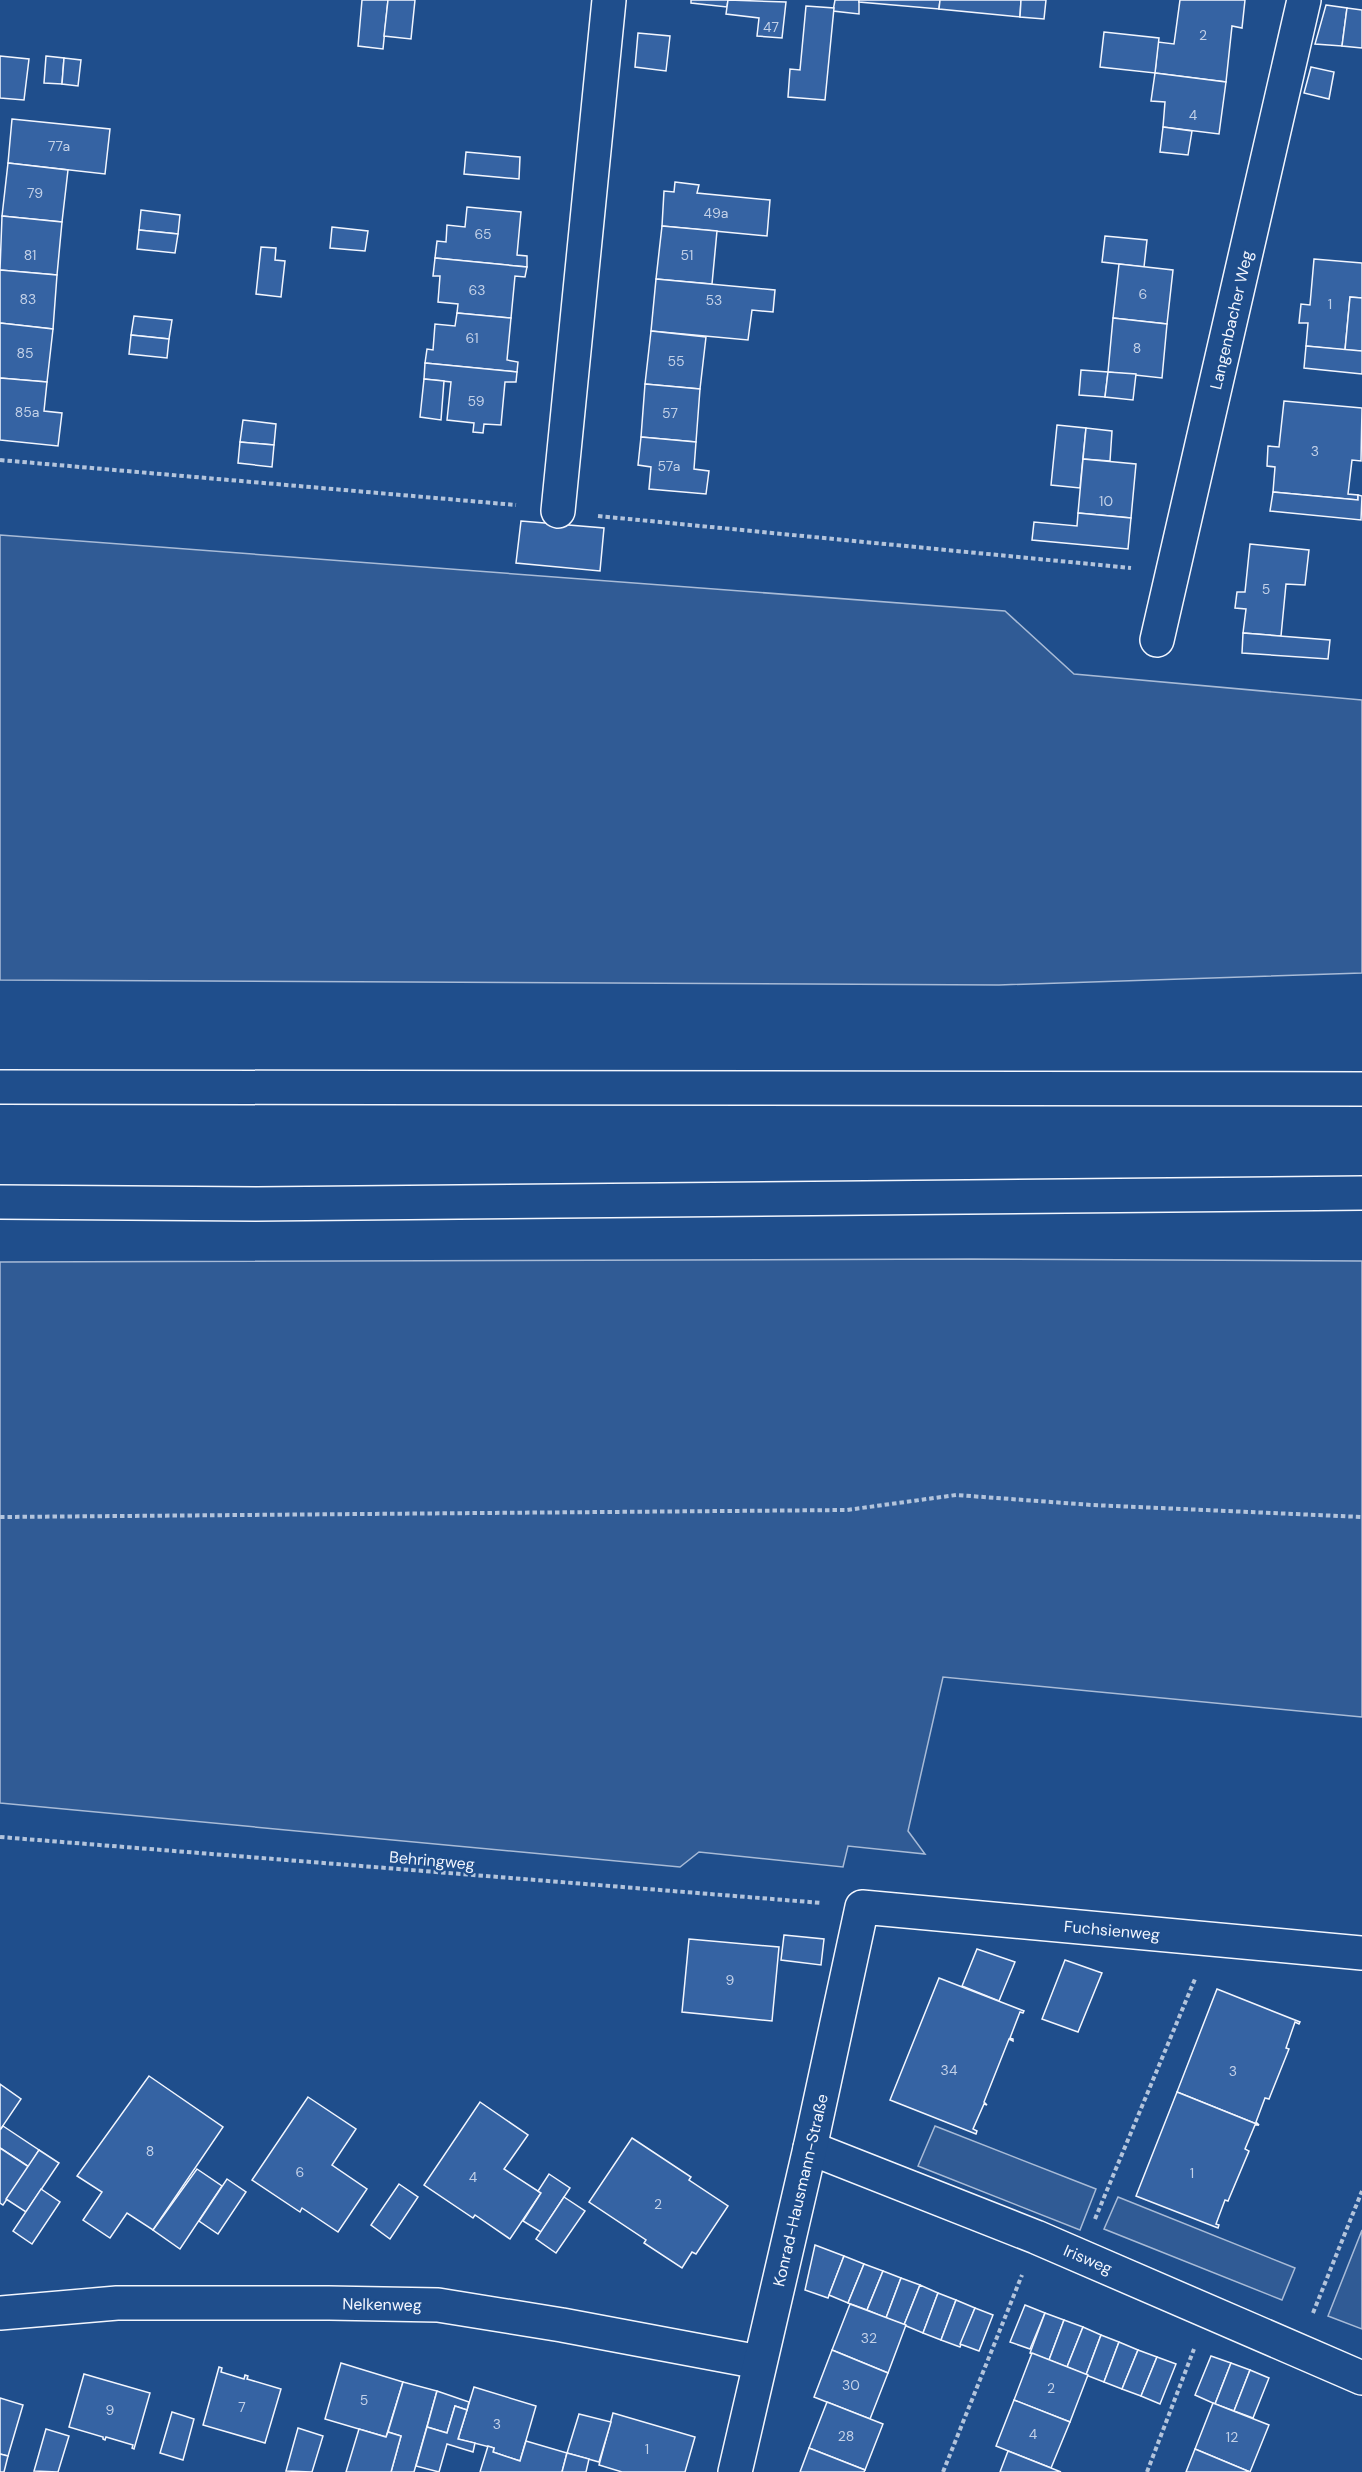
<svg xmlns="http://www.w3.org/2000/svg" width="1362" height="2472" font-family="'DM Sans',sans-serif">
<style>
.built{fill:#305b95;stroke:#a8bbd7;stroke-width:1.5}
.building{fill:#3563a3;stroke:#f2f6ff;stroke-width:1.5}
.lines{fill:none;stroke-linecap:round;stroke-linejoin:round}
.minor-casing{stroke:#f2f6ff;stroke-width:36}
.highway-casing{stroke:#f2f6ff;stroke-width:36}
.path{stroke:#b3c4dc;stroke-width:4;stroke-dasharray:4.5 3;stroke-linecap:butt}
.minor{stroke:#1f4e8c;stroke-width:33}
.highway{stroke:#1f4e8c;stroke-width:33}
.labels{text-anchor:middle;stroke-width:4.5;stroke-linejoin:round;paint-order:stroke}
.number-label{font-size:14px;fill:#c3d1e8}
.street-label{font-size:16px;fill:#f2f6ff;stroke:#1f4e8c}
</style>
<rect width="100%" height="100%" fill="#1f4e8c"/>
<g class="built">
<path d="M0,535L1005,611L1074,674L1362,700V973L999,985L0,980Z"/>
<path d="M971,1259L1362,1261V1717L943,1677L908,1831L925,1854L848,1846L843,1867L699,1852L680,1867L0,1803V1262Z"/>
<path d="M935,2126L1096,2189L1080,2230L918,2166Z"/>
<path d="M1118,2197L1295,2268L1282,2300L1104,2229Z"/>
<path d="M1362,2230V2329L1328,2316Z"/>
</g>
<g class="building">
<path d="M362,0H388L383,49L358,46Z"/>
<path d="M388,0H415L411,39L384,36Z"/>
<path d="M691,0H728L727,7L691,3Z"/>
<path d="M728,0L786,2L782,38L757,36L759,18L726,14Z"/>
<path d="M835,0H859V14L833,11Z"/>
<path d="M859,0H940L939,9L859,2Z"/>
<path d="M940,0H1021L1020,17L939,9Z"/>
<path d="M1021,0H1046L1044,19L1020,17Z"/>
<path d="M1180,0H1245L1242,28L1232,26L1226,82L1155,73L1158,42L1174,44Z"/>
<path d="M1326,5L1347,8L1342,46L1315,44Z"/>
<path d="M806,6L834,8L825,100L788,97L790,69L800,70Z"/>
<path d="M1347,8L1362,10V48L1342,46Z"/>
<path d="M1104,32L1159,38L1155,73L1100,67Z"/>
<path d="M638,33L670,36L666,71L635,67Z"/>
<path d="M0,56L29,59L24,100L0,98Z"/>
<path d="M46,56L64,58L62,84L44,83Z"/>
<path d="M64,58L81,60L78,86L62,84Z"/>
<path d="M1311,67L1334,72L1329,99L1304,93Z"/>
<path d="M1155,73L1226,82L1219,134L1163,127L1165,102L1151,101Z"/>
<path d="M12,119L110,129L105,174L8,163Z"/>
<path d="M1163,127L1192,131L1188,155L1160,152Z"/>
<path d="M466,152L520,157L519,179L464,174Z"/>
<path d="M8,163L68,170L62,222L2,216Z"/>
<path d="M675,182L699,185L697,193L770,200L767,236L662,226L664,191L674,192Z"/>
<path d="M467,207L521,212L517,255L527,256V267L435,258L437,241L446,242L447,225L465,227Z"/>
<path d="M141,210L180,215L178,234L139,230Z"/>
<path d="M2,216L62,222L57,275L0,270Z"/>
<path d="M662,226L717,231L712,284L656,279Z"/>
<path d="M332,227L368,231L365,251L330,248Z"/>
<path d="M139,230L178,234L175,253L137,249Z"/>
<path d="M1105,236L1147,240L1144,267L1102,262Z"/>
<path d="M261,247L276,248L275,260L285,261L281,297L256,294Z"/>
<path d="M435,258L527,267L525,277L515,276L511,318L457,313L458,304L438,302L440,276H433Z"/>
<path d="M1314,259L1362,263V298L1350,297L1345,350L1306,346L1308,323H1299L1301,304L1310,305Z"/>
<path d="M1119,264L1173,270L1167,324L1113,318Z"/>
<path d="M0,270L57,275L53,329L0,323Z"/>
<path d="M656,279L775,290L773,312L752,310L748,340L651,331Z"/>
<path d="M1350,297L1362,298V351L1345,350Z"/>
<path d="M457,313L511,318L507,360L518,362L517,372L425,363L427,349L433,350L435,324L455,326Z"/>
<path d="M134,316L172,320L169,339L131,335Z"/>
<path d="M1113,318L1167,324L1162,378L1108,372Z"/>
<path d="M0,323L53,329L47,382L0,378Z"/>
<path d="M651,331L706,337L700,389L645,384Z"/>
<path d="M131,335L169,339L167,358L129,354Z"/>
<path d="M1306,346L1362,351V374L1304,368Z"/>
<path d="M425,363L517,372L516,382H505L501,425L484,424L483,433L473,432L474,423L447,420L451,382L424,379Z"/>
<path d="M1081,370L1108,372L1105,397L1079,395Z"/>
<path d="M1108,372L1136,374L1133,400L1105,397Z"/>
<path d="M0,378L47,382L44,411L62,413L58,446L0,440Z"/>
<path d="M424,379L444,381L441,420L420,417Z"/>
<path d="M645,384L700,389L696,442L641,437Z"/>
<path d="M1284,401L1362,408L1361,461L1352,460L1348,494L1358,495V500L1273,492L1275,467L1267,466L1268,446L1279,447Z"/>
<path d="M243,420L276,424L274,445L240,442Z"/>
<path d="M1057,425L1086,428L1080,488L1051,485Z"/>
<path d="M1086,428L1112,431L1110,461L1083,459Z"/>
<path d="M641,437L696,442L694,469L709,471L706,494L649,489L651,467L638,465Z"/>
<path d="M240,442L274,445L272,467L238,463Z"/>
<path d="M1083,459L1136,464L1131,518L1078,513Z"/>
<path d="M1273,492L1358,500V495L1362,496L1361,520L1270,511Z"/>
<path d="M1078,513L1131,518L1128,549L1032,540L1034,522L1077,526Z"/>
<path d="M521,521L604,528L600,571L516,563Z"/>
<path d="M1250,544L1309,550L1305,585L1286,584L1281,636L1243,633L1246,609L1235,608L1237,592H1245Z"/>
<path d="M1243,633L1330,640L1328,659L1242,653Z"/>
<path d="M784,1935L824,1939L821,1965L781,1960Z"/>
<path d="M689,1939L779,1947L772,2021L682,2012Z"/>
<path d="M977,1949L1015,1962L999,2001L962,1986Z"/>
<path d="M1065,1960L1102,1973L1078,2032L1042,2019Z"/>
<path d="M939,1978L1024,2011L1023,2013L1020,2012L1010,2038L1013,2039V2041L1009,2039L984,2102L987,2105L984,2104L973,2129L977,2131L976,2134L890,2100Z"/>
<path d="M1217,1989L1300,2022L1299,2024L1295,2022L1286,2048L1289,2049L1269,2099L1265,2098L1256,2122L1259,2125L1177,2092Z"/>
<path d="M149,2076L223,2127L153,2230L127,2213L110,2238L83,2220L102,2192L77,2176Z"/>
<path d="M0,2084L21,2099L0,2130Z"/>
<path d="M1177,2092L1259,2125H1255L1245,2149L1249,2151L1228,2201L1225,2200L1216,2224L1219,2225L1218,2228L1136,2196Z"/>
<path d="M308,2097L356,2129L332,2165L367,2189L338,2232L302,2208L300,2212L252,2180Z"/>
<path d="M480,2102L528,2135L504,2169L541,2193L510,2239L475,2215L473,2218L424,2185Z"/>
<path d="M3,2126L39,2150L29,2167L0,2148V2130Z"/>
<path d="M632,2138L691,2177L689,2180L728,2206L696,2254L692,2252L682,2268L644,2243L646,2240L589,2202Z"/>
<path d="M0,2148L29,2167L3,2205L0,2203Z"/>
<path d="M39,2150L59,2163L26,2212L6,2199Z"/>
<path d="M197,2169L222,2186L180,2249L153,2230Z"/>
<path d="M549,2174L570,2188L541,2232L523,2221L541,2193L538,2191Z"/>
<path d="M227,2179L246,2192L218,2234L199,2221Z"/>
<path d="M399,2184L418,2197L390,2239L371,2225Z"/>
<path d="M41,2189L60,2202L32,2244L13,2231Z"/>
<path d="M564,2197L585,2211L556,2253L536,2239Z"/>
<path d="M815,2245L844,2256L828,2298L805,2290Z"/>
<path d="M844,2256L864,2264L848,2303L829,2295Z"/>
<path d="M864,2264L883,2271L867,2310L848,2303Z"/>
<path d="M883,2271L901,2278L886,2318L867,2310Z"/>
<path d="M901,2278L920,2285L904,2325L886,2318Z"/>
<path d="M920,2285L938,2293L923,2333L904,2325Z"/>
<path d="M938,2293L956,2300L941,2340L923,2333Z"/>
<path d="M956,2300L975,2308L960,2347L941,2340Z"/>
<path d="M850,2304L906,2325L888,2373L832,2350Z"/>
<path d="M1025,2305L1045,2313L1030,2349L1010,2342Z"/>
<path d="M975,2308L993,2315L979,2351L960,2344Z"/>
<path d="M1045,2313L1064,2320L1049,2360L1030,2353Z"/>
<path d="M1064,2320L1083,2327L1067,2367L1049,2360Z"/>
<path d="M1083,2327L1101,2335L1086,2375L1067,2367Z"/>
<path d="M1101,2335L1119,2342L1104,2382L1086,2375Z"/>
<path d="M1119,2342L1138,2350L1122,2389L1104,2382Z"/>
<path d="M832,2350L888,2373L870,2419L814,2397Z"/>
<path d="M1138,2350L1157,2357L1141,2396L1122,2389Z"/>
<path d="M1032,2353L1088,2375L1070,2422L1014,2400Z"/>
<path d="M1211,2356L1231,2363L1215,2404L1195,2395Z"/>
<path d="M1157,2357L1176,2364L1160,2404L1141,2396Z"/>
<path d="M341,2363L403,2382L386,2437L325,2419Z"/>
<path d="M1231,2363L1250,2370L1234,2411L1215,2404Z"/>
<path d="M219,2367L222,2368L221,2372L244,2379L245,2375L248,2376L247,2379L281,2389L265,2443L203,2425Z"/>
<path d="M1250,2370L1269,2378L1253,2418L1234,2411Z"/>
<path d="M84,2374L150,2393L134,2449L132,2448L133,2445L106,2437L105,2440L103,2439V2437L69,2427Z"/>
<path d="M403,2382L437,2391L414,2472H391L401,2436L388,2432Z"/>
<path d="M474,2387L536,2406L520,2461L493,2452L494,2448L458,2439Z"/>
<path d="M437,2391L469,2402L467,2410L455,2406L447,2433L427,2427Z"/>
<path d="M0,2398L23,2405L8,2456L0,2454Z"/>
<path d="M1014,2400L1070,2422L1051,2468L996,2446Z"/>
<path d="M827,2402L883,2424L865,2470L809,2448Z"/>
<path d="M1213,2403L1269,2425L1250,2472L1195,2449Z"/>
<path d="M455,2406L467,2410L458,2439L475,2443L473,2452L447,2444L439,2472L416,2466L427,2427L447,2433Z"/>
<path d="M172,2412L194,2419L183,2460L160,2453Z"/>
<path d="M613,2413L695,2437L685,2472H622L599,2465Z"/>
<path d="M579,2414L611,2422L599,2462L567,2453Z"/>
<path d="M298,2428L323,2436L312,2472L286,2471Z"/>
<path d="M46,2429L69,2436L58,2472L34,2471Z"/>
<path d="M359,2429L386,2437L388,2432L401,2436L391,2472H346Z"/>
<path d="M526,2441L567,2453L562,2472H480L488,2446L494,2448L493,2452L520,2461Z"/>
<path d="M809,2448L865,2470L864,2472H800Z"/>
<path d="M1195,2449L1250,2472H1186Z"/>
<path d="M1008,2451L1051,2468L1061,2472H1000Z"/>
<path d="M567,2453L589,2459L586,2472H562Z"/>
<path d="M0,2454L8,2456L4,2472H0Z"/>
</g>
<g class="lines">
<g class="minor-casing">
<g id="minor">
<path d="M558,511L609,0"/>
<path d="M1157,640L1304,0"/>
<path d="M810,2148L1036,2237L1362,2378"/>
<path d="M0,2313L117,2303H329L438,2305L562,2325L759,2362"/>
<path d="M735,2472L810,2148L862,1907L1362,1953"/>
</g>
</g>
<g class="highway-casing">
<g id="highway">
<path d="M0,1087L1362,1089"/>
<path d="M0,1202L256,1204L1362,1193"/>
</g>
</g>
<g class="path">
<path d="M0,460L516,505"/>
<path d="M598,516L1131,568"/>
<path d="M0,1517L847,1510L956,1495L1092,1505L1362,1517"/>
<path d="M0,1837L822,1903"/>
<path d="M1095,2219L1195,1979"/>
<path d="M1313,2313L1362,2191"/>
<path d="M943,2472L1022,2275"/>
<path d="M1147,2472L1194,2349"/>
</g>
<use href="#minor" class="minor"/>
<use href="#highway" class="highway"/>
</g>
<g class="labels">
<g class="number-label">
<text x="771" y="32">47</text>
<text x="1203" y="40">2</text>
<text x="1193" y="120">4</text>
<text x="59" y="151">77a</text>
<text x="35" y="198">79</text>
<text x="716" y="218">49a</text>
<text x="483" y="239">65</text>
<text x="30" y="260">81</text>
<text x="687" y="260">51</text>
<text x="477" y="295">63</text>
<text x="1143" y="299">6</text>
<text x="28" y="304">83</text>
<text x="714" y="305">53</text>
<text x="1330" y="309">1</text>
<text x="472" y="343">61</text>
<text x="1137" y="353">8</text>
<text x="25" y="358">85</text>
<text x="676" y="366">55</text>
<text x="476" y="406">59</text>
<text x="27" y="417">85a</text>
<text x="670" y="418">57</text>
<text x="1315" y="456">3</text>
<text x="669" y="471">57a</text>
<text x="1106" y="506">10</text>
<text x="1266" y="594">5</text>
<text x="730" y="1985">9</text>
<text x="949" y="2075">34</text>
<text x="1233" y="2076">3</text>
<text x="150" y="2156">8</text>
<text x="300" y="2177">6</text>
<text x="1192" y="2178">1</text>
<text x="473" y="2182">4</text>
<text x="658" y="2209">2</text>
<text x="869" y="2343">32</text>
<text x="851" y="2390">30</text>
<text x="1051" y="2393">2</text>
<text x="364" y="2405">5</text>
<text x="242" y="2412">7</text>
<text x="110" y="2415">9</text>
<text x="497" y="2429">3</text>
<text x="1033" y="2439">4</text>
<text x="846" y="2441">28</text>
<text x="1232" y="2442">12</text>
<text x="647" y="2454">1</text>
</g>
<g class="street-label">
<text transform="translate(1231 320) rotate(-77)" y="6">Langenbacher Weg</text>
<text transform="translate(432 1860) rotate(5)" y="6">Behringweg</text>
<text transform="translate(1112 1930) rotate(5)" y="6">Fuchsienweg</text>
<text transform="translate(800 2190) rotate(-77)" y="6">Konrad-Hausmann-Straße</text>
<text transform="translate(1088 2259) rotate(23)" y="6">Irisweg</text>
<text transform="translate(382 2304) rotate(1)" y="6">Nelkenweg</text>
</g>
</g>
</svg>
